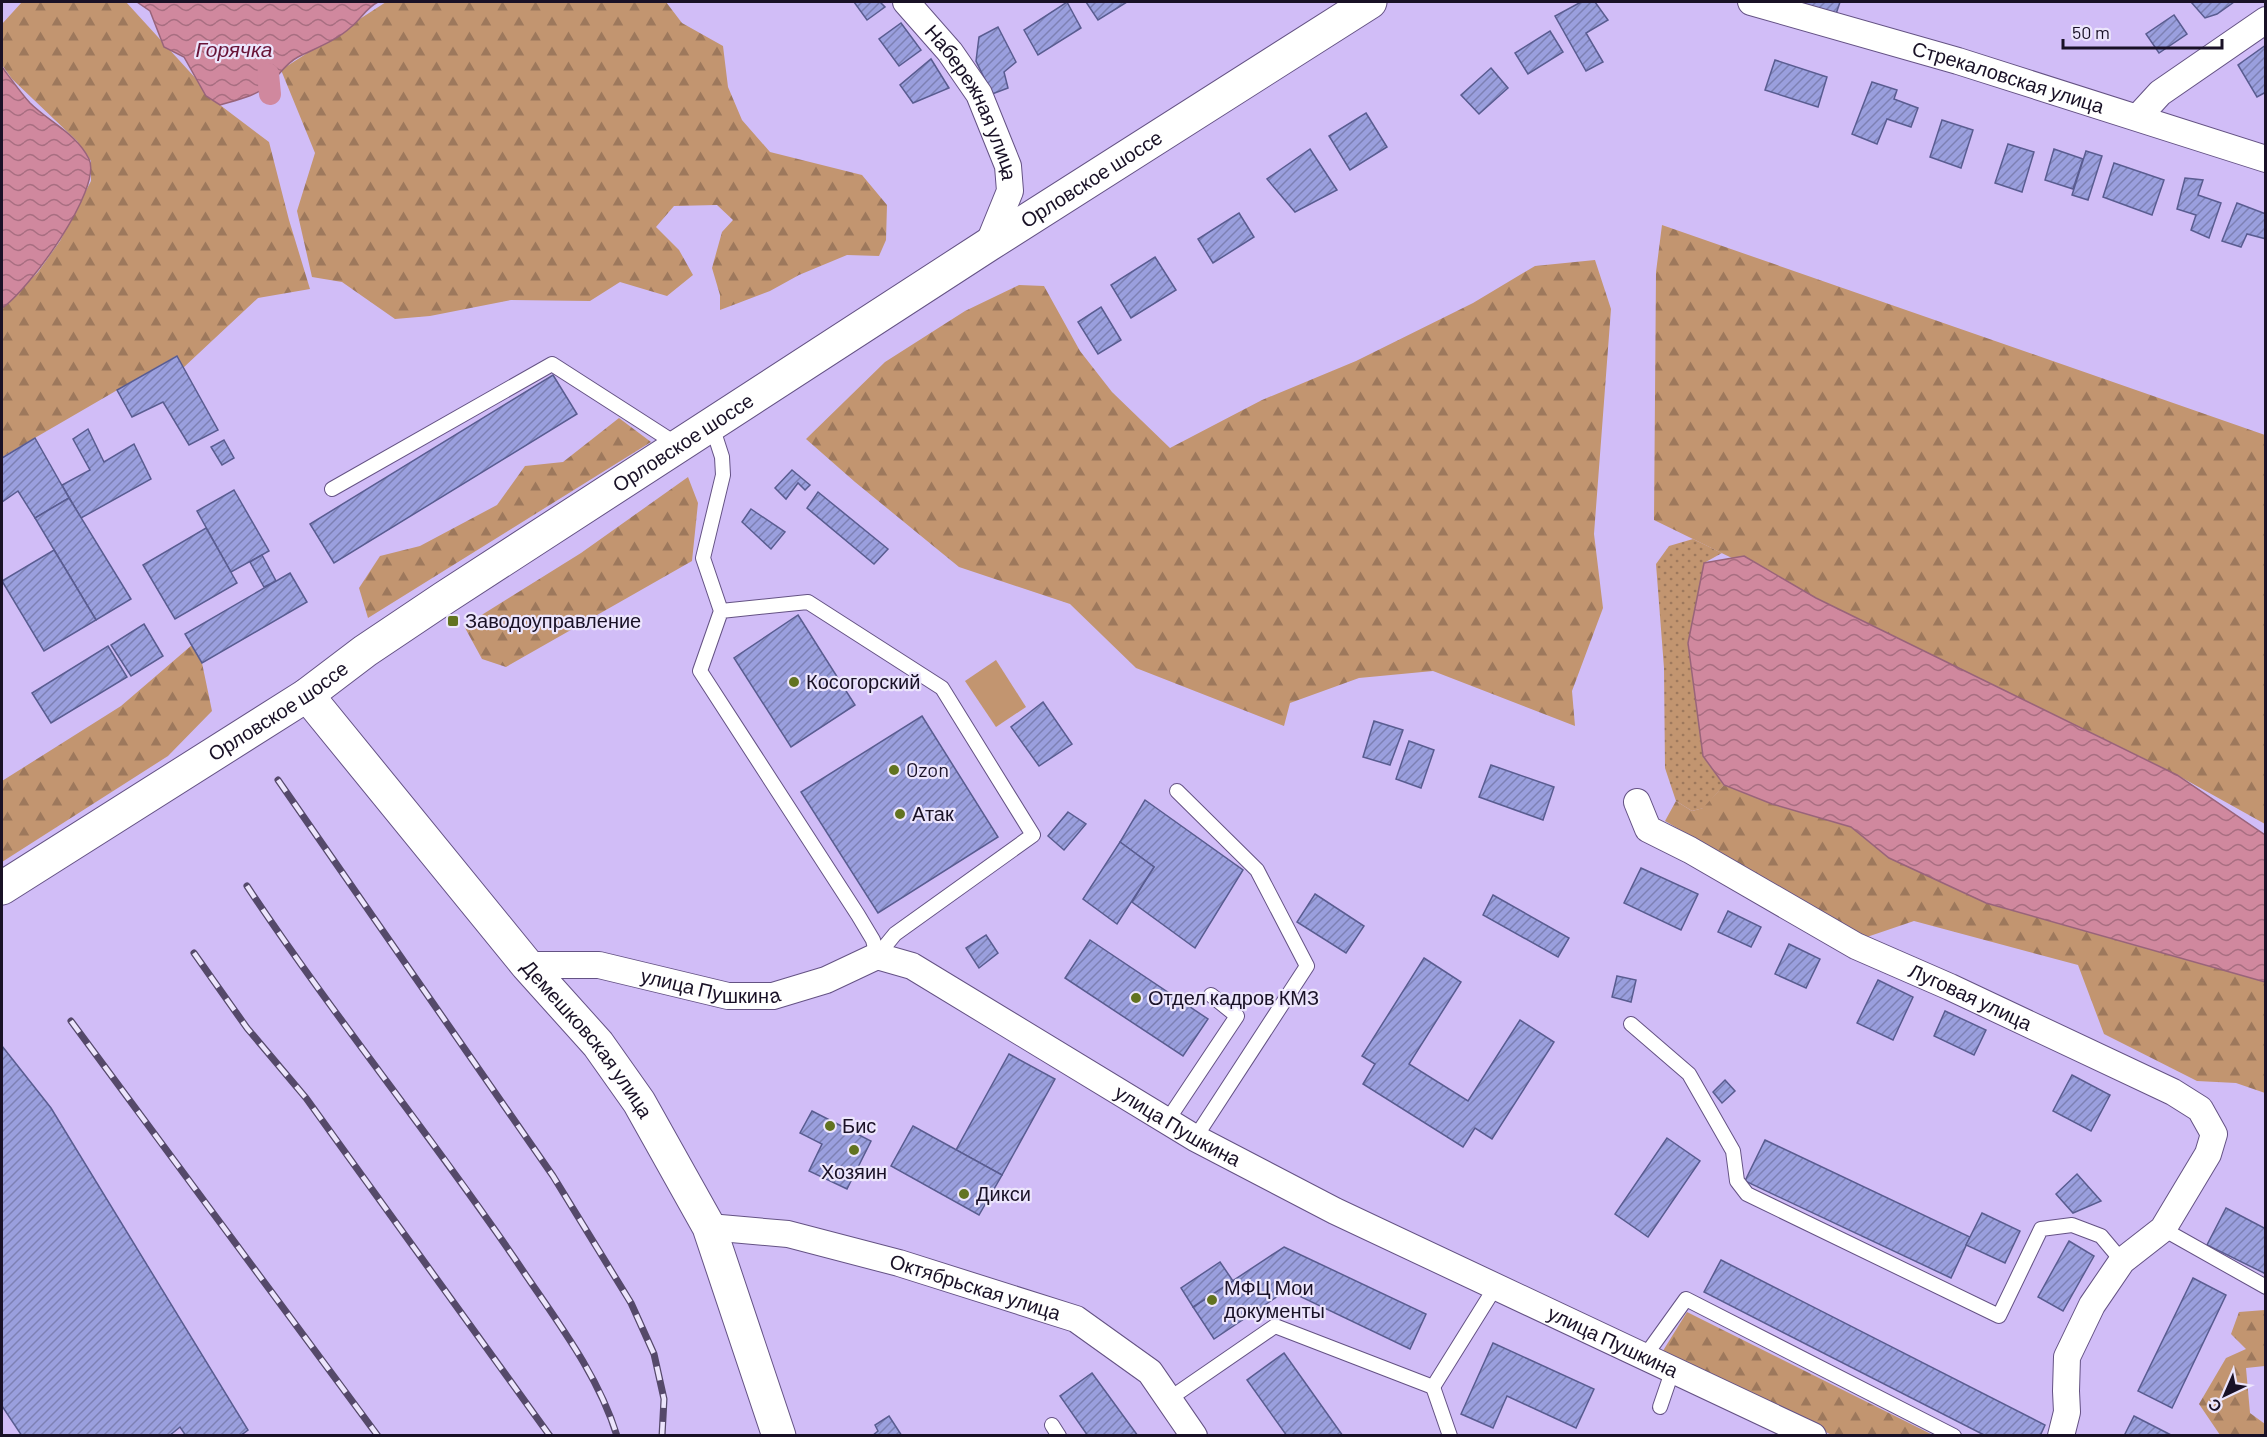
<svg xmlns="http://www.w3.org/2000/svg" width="2267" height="1437" font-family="Barlow,sans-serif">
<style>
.grass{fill:url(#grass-dots)}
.forest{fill:url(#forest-firs)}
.park{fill:#c29570}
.water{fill:url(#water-waves);stroke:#99647a;stroke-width:1.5}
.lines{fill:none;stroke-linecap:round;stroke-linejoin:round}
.canal{stroke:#d0889e;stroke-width:22}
.building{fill:url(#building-hatch);stroke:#595c90;stroke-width:1.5}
.lane-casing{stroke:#645284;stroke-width:16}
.street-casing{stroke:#645284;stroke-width:28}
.secondary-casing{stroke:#645284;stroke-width:35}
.lane{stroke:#fff;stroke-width:14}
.street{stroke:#fff;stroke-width:26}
.secondary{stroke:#fff;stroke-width:33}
.rail-casing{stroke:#55496a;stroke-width:7}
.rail{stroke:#ece5fc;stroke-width:4.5;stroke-dasharray:14;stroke-linecap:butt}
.poi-dot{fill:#627320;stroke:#ece5fc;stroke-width:2}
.labels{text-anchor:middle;stroke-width:4.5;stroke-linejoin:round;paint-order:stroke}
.street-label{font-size:20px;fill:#191126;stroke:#ece5fc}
.poi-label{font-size:20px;fill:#191126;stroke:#ece5fc;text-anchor:start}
.water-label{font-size:21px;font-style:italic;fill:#681337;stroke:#ece5fc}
</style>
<defs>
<pattern id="grass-dots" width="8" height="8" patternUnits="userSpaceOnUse" patternTransform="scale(1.5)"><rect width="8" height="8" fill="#c29570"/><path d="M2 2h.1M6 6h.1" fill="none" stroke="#9d785c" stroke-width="1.8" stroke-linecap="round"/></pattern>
<pattern id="forest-firs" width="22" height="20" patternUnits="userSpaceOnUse" patternTransform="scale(1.5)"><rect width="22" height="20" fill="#c29570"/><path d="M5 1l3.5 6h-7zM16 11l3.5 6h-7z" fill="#9d785c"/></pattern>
<pattern id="water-waves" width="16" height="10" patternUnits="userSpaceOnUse" patternTransform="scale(1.5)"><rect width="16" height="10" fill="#d0889e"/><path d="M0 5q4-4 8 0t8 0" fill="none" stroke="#a86e81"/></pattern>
<pattern id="building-hatch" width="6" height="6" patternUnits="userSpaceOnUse" patternTransform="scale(1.5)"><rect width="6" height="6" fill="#9a9fde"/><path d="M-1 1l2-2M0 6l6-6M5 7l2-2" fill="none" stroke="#7d80b4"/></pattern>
</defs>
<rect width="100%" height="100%" fill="#d1bdf7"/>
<path class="grass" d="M1693,539L1722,553L1704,563L1703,756L1724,785L1704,808L1692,811L1676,801L1665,768L1664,668L1656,564L1669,546Z"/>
<g class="forest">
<path d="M22,2H126L220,105L269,142L289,220L310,289L258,298L183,368L176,356L2,457V308L38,272L60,241L91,181V161L77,141L12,79L2,65V24Z"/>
<path d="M386,2H666L682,23L723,46L728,87L742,120L770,152L862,175L887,205L886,240L879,256L847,255L799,275L770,291L720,310V295L712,268L722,232L733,220L717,205L674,206L656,227L679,250L693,275L667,296L620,282L590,301L511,300L430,316L395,319L342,282L312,277L297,211L315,153L281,70Z"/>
<path d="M1662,225L2265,435V824L2177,775L1654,520L1656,272Z"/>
<path d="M1595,260L1611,309L1594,534L1603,608L1572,691L1575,726L1433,671L1359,678L1290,703L1284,726L1136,668L1070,604L959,567L855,482L806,439L885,362L965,311L1019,285L1044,286L1080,351L1112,392L1170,448L1262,400L1356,361L1473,303L1535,266Z"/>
<path d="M619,418L651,442L368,618L359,588L380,556L420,546L497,505L525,466L563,462Z"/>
<path d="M688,477L698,503L692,561L506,667L482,659L464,626L581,553Z"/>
<path d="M192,645L202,663L212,711L168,756L2,862V781L121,706Z"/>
<path d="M1724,785L1851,827L1889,858L2265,968V1093L2236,1083L2197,1081L2104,1034L2078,965L1914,921L1864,938L1665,821L1676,801L1692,811L1703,808Z"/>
<path d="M2265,1310V1366L2246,1368L2250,1413L2265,1424V1435H2220L2199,1404L2226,1358L2246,1349L2231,1334L2239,1312Z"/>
<path d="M1687,1312L1933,1435H1832L1661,1354Z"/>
</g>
<path class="park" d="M996,660L1026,707L996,727L965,681Z"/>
<g class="water">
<path d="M137,2H378C366,8 361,19 351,27C336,41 316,48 298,57C286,63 280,74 271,83C257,96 237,100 220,105L206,96L184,57L164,47L150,11Z"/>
<path d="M2,67C11,79 20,92 30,103C49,122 77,134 89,159C103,189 28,291 2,308Z"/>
<path d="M1744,556L1816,598L2177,775L2265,835V982L1986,903L1889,858L1851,827L1772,804L1724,785L1703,756L1688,643L1704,563Z"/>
</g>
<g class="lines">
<path class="canal" d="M268,74L270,94"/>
</g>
<g class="building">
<path d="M854,2H880L885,7L867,20Z"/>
<path d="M1067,2L1081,28L1038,55L1024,30Z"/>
<path d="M1086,2H1127L1098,20Z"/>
<path d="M1581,2H1595L1608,20L1586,33L1603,62L1586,71L1555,16Z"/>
<path d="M1796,2H1840L1836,14Z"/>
<path d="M2191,2H2234L2217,14L2205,18Z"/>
<path d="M2174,15L2187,34L2159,53L2146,34Z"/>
<path d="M901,23L921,50L899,66L879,39Z"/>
<path d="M998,27L1016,62L1004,72L1008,88L992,94L976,61L979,37Z"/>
<path d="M1550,31L1563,52L1528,74L1515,53Z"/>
<path d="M2266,45V92L2257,97L2238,65Z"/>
<path d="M931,59L949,88L913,103L900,85Z"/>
<path d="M1775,60L1827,77L1818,107L1765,90Z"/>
<path d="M1491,68L1508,88L1479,114L1461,95Z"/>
<path d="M1872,82L1897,90L1894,99L1918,108L1911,127L1887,119L1877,144L1852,134Z"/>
<path d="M1366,113L1387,147L1350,170L1329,136Z"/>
<path d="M1942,120L1973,130L1961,168L1930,157Z"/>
<path d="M2008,144L2034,152L2022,192L1995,183Z"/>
<path d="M1310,149L1337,190L1295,212L1267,179Z"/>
<path d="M2054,149L2083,159L2073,189L2045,180Z"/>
<path d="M2086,151L2102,156L2088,200L2072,195Z"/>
<path d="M2114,163L2164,180L2152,215L2103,197Z"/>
<path d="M2185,178L2203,180L2198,195L2221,203L2209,238L2191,230L2196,215L2177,209Z"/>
<path d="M2237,203L2266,214V239L2247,234L2241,247L2222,241Z"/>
<path d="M1239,213L1254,237L1213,263L1198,239Z"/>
<path d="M1155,257L1176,290L1131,318L1111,285Z"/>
<path d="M1101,307L1121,340L1098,354L1078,322Z"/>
<path d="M177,356L218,430L189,445L163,402L132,417L117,390Z"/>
<path d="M553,375L577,414L334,563L310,524Z"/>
<path d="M88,429L104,462L134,444L151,479L81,518L62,485L90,470L73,439Z"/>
<path d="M35,438L69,498L35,518L18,491L2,502V458Z"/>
<path d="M224,440L234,458L222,465L211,447Z"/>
<path d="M792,470L810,485L805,490L798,483L786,499L775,488Z"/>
<path d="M234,490L269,551L231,572L197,511Z"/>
<path d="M818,492L888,549L874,564L807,508Z"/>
<path d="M69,498L131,599L96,620L35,518Z"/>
<path d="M751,509L785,532L771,549L742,522Z"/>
<path d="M206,528L237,583L175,619L143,565Z"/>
<path d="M54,550L96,620L44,651L2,581Z"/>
<path d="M262,555L276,581L264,587L250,562Z"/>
<path d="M290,573L307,602L202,663L185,634Z"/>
<path d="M798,615L855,705L791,747L734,658Z"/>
<path d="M144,624L163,656L131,676L111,645Z"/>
<path d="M108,646L127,677L51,723L32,693Z"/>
<path d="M1043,702L1072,744L1039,766L1011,727Z"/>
<path d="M922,716L998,837L878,913L801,792Z"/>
<path d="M1374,721L1403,730L1390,765L1363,757Z"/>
<path d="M1409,741L1434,750L1421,788L1396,779Z"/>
<path d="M1491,765L1554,787L1543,820L1479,797Z"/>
<path d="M1145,800L1243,870L1195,948L1132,902L1154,867L1120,842Z"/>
<path d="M1068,812L1086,824L1064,850L1048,836Z"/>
<path d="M1120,842L1154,867L1117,924L1083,899Z"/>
<path d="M1641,868L1698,894L1681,930L1624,903Z"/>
<path d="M1315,894L1364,926L1346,953L1297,922Z"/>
<path d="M1493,895L1569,938L1558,957L1483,915Z"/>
<path d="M1728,911L1761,927L1751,947L1718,932Z"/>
<path d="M986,935L998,953L979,968L966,948Z"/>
<path d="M1090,940L1208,1019L1183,1056L1065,978Z"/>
<path d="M1789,944L1820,959L1806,988L1775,974Z"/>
<path d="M1424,958L1461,982L1409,1064L1468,1101L1520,1020L1554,1042L1492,1139L1475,1128L1463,1147L1363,1084L1375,1064L1362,1056Z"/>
<path d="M1617,976L1636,980L1631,1002L1612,997Z"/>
<path d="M1878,980L1913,997L1893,1040L1857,1023Z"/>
<path d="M1945,1011L1986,1030L1974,1055L1934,1036Z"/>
<path d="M2,1046L51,1108L248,1430L240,1436H186L180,1427L169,1436H22L2,1406Z"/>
<path d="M1009,1054L1055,1079L1002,1175L956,1150Z"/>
<path d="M2072,1075L2110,1095L2091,1131L2053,1111Z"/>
<path d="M1725,1080L1735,1091L1722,1103L1713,1092Z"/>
<path d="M812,1111L871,1141L847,1189L809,1171L822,1144L800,1133Z"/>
<path d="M913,1126L1002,1175L979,1215L891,1166Z"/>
<path d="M1667,1138L1700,1161L1648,1237L1615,1214Z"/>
<path d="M1765,1140L1970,1237L1951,1278L1745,1181Z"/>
<path d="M2077,1174L2101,1201L2073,1213L2056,1194Z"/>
<path d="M2226,1208L2266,1229V1274L2207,1245Z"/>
<path d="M1982,1213L2020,1231L2005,1263L1966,1245Z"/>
<path d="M2069,1241L2094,1256L2063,1311L2038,1297Z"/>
<path d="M1284,1247L1426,1314L1410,1349L1287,1290L1214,1339L1193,1307Z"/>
<path d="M1721,1260L2045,1425L2040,1436H1986L1704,1292Z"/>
<path d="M1220,1262L1233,1281L1193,1307L1181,1288Z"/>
<path d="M2193,1278L2226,1295L2172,1408L2138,1391Z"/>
<path d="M1493,1343L1594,1389L1576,1428L1507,1396L1493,1428L1461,1414Z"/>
<path d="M1284,1353L1343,1436H1287L1247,1380Z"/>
<path d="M1092,1373L1138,1436H1088L1060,1396Z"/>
<path d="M889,1416L902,1436H872L878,1431L875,1425Z"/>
<path d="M2134,1416L2173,1436H2124Z"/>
</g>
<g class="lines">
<g class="lane-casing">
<g id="lane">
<path d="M712,426L722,457L723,475L703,558L721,611L700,671L858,915L873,940L877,956L895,934L1033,835L942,688L808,602L721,611"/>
<path d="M332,489L552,364L678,445"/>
<path d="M1177,791L1257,870L1307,966L1195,1138"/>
<path d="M1631,1024L1689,1074L1733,1151L1737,1181L1747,1194L1999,1316L2041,1229L2072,1225L2101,1236L2122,1261"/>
<path d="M1167,1121L1237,1016L1211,995"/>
<path d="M2163,1229L2266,1287"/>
<path d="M1645,1356L1686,1299L1954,1436"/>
<path d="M1433,1387L1450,1436"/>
<path d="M1169,1399L1275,1326L1433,1387L1496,1286"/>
<path d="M1660,1407L1673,1369"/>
<path d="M1052,1425L1059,1436"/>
</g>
</g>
<g class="street-casing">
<g id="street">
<path id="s1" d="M906,2L950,52L979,94L1008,166L1010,191L988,245"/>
<path id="s2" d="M1751,2L1958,61L2266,159"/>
<path d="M2138,117L2160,93L2266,20"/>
<path id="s3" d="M1637,802L1648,829L1690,850L1856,946L1950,987L2173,1092L2200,1109L2214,1134L2208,1154L2163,1229L2122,1261L2092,1305L2067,1357L2066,1391L2067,1412L2061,1436"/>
<path id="s4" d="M527,965H599L728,996H773L826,980L877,956L912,966L1195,1138L1335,1211L1813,1436"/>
<path id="s5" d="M709,1227L788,1234L899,1263L1076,1319L1150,1372L1194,1436"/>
</g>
</g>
<g class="secondary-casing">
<g id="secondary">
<path id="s6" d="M307,695L527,965L598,1044L639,1102L709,1227L779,1436"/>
<path id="s7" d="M2,888L307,695L365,651L444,598L988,245L1370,2"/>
</g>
</g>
<use href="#lane" class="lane"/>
<use href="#street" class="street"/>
<use href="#secondary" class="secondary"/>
<g class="rail-casing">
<g id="rail">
<path d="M278,780L553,1176L631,1303L654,1354L664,1399L662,1436"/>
<path d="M247,886C332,1014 429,1133 515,1259C552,1315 597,1371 617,1436"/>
<path d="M194,953L247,1028L306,1098L550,1436"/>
<path d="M71,1021L378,1436"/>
</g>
</g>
<use href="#rail" class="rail"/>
</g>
<g class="poi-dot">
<rect x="447" y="615" width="12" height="12" rx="3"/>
<circle cx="794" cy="682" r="6"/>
<circle cx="894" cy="770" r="6"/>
<circle cx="900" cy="814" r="6"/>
<circle cx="1136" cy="998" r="6"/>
<circle cx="830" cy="1126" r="6"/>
<circle cx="854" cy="1150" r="6"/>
<circle cx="964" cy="1194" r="6"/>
<circle cx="1212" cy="1300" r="6"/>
</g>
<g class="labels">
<g class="street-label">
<text dy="7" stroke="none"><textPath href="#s2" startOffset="268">Стрекаловская улица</textPath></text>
<text dy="7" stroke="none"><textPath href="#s1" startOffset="122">Набережная улица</textPath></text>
<text dy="7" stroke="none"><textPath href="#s7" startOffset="1300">Орловское шоссе</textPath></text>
<text dy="7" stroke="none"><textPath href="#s7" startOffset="814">Орловское шоссе</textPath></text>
<text dy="7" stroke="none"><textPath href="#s7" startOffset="328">Орловское шоссе</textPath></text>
<text dy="7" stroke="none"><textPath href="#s4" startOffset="186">улица Пушкина</textPath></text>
<text dy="7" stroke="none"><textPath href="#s3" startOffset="393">Луговая улица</textPath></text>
<text dy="7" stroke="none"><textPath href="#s6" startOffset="444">Демешковская улица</textPath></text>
<text dy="7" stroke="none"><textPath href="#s4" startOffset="708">улица Пушкина</textPath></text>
<text dy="7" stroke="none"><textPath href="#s5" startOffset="274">Октябрьская улица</textPath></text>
<text dy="7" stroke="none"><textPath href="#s4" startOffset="1194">улица Пушкина</textPath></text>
</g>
<g class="poi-label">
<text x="465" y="628">Заводоуправление</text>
<text x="806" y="689">Косогорский</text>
<text x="906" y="777">Ozon</text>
<text x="912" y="821">Атак</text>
<text x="1148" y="1005">Отдел кадров КМЗ</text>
<text x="842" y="1133">Бис</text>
<text x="854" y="1179" text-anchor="middle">Хозяин</text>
<text x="976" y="1201">Дикси</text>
<text x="1224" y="1295">МФЦ Мои<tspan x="1224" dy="23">документы</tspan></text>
</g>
<g class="water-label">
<text x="234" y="57">Горячка</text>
</g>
</g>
<rect width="2267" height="1437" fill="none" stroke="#191126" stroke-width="6"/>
<g transform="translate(2225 1395) rotate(224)" stroke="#ece5fc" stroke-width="4.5" paint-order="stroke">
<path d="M0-4.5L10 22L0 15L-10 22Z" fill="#191126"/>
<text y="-9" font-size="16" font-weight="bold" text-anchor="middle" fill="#191126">С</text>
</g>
<path d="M2063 39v9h159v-9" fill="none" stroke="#191126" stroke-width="3"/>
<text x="2072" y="39" font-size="18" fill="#191126" stroke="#ece5fc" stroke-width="4.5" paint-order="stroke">50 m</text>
</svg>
